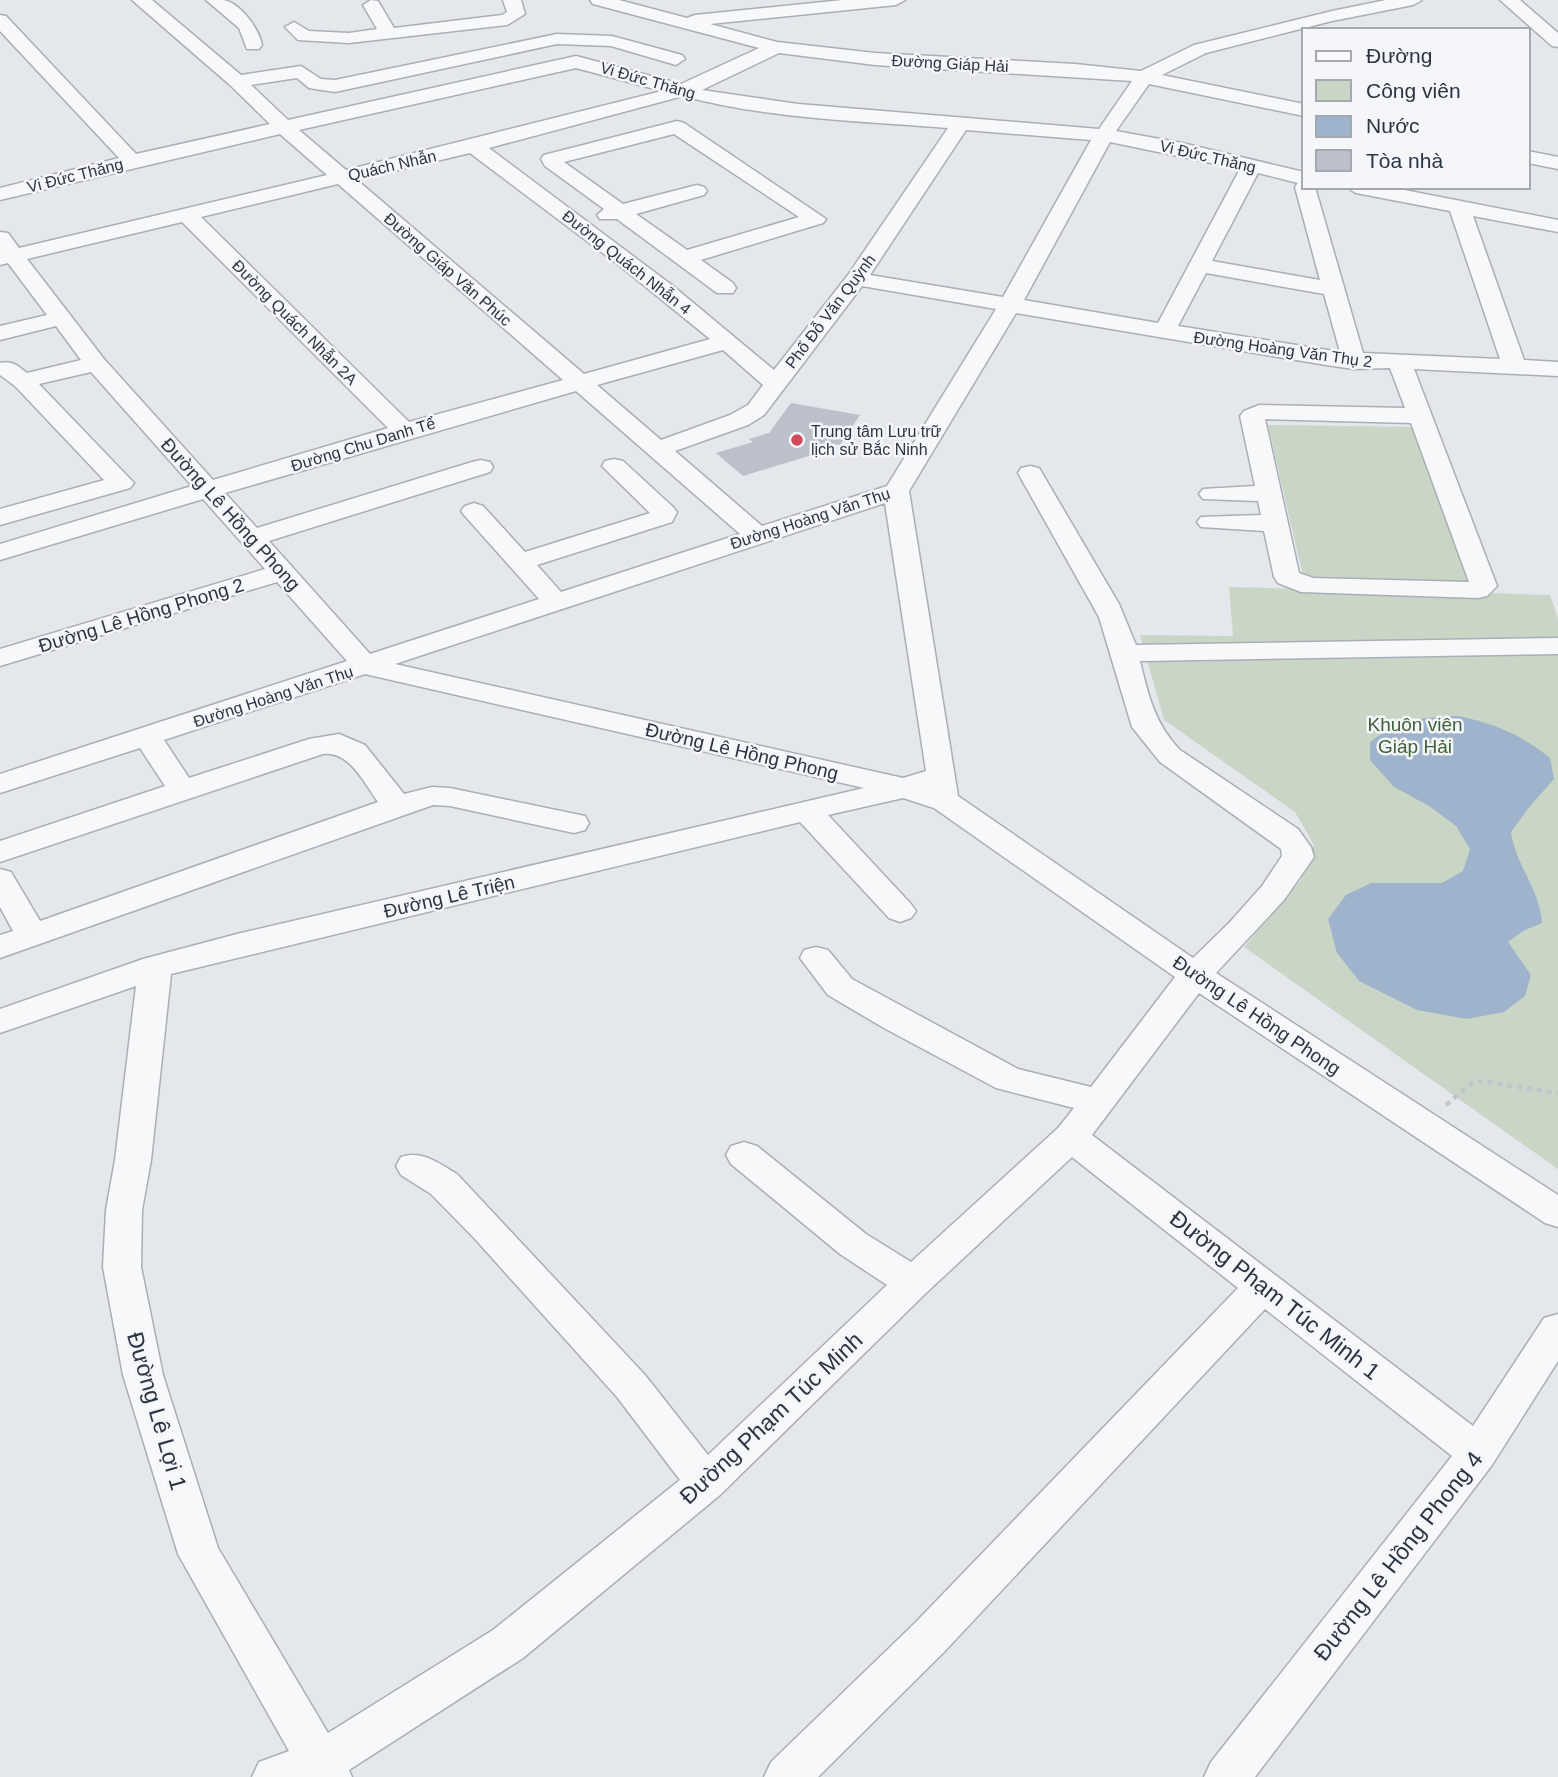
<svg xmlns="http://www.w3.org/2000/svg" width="1558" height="1777" font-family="Arial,sans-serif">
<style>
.green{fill:#c9d6c5}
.water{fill:#9fb4cc}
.building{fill:#bbc0ca}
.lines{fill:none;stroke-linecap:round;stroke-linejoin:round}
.minor-casing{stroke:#a9aeb7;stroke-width:3}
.path{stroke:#c2c5cb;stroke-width:4.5;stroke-dasharray:5 5;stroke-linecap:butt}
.minor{fill:#f7f8fa;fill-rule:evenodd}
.poi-dot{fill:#d1495b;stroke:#f4f6f9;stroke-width:2.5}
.labels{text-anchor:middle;stroke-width:5;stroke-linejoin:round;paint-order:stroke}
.far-street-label{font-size:16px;fill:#2b3445;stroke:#f4f6f9}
.far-poi-label{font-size:16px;fill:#2b3445;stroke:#f4f6f9;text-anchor:start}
.street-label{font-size:19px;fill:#2b3445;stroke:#f4f6f9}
.park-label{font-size:19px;fill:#3f6138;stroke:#f4f6f9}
.near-street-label{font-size:23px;fill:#2b3445;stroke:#f4f6f9}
</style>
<rect width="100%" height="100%" fill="#e4e7ec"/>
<path class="green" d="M1268,425L1423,427L1490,593L1550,595L1558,619V1169L1244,947L1301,880L1314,845L1295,812L1164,720L1140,635L1233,636L1229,587L1306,589Z"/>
<path class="water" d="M1458,716C1496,724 1520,734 1550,758L1554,779L1530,806L1511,832C1516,866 1540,889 1542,923L1523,931L1508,942L1531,975L1525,996L1504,1012L1467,1019L1417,1010L1359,981L1337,953L1328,919L1346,895L1371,883H1442L1463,871L1470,849L1456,826L1429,806L1394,787L1370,760V742C1403,718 1418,718 1458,716Z"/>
<path class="building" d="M791,403L860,415L840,445L830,443L825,451L743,476L716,453L753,442L749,439L769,433Z"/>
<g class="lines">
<g class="minor-casing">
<g id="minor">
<path d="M132,0H152L241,75L301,66L321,79L335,80L557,34L612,36L682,55L685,59L676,65L611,46L557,44L335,92L309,88L297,78L251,85L288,120L576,56L681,84L759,48L593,4L590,0H619L687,18L695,15L843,0H905L896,5L710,24L777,42L875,53L1075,64L1141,71L1194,45L1332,11L1386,0H1422L1413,5L1332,21L1206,53L1162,75L1304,104V116L1149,84L1116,131L1182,143L1304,172V187H1315L1363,353L1500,359L1450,211L1356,193L1346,187H1389L1558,220V232L1473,216L1524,360L1558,362V376L1414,369L1497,586L1487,596L1478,598L1301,592L1278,583L1274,577L1264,531L1201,527L1197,522L1201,517L1261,515L1258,501L1203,499L1199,494L1203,489L1255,486L1240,416L1244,411L1259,405L1405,408L1390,368L1354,369L1326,365L1016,313L909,491L958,796L1193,958L1229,923L1262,886L1282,856L1281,849L1160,762L1132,727L1099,617L1018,473L1021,468L1030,466L1039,468L1042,473L1119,604L1136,645L1558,638V654L1140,661C1148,695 1155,724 1180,750L1298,829L1311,847L1314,857L1284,900L1216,973L1558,1195V1227L1545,1223L1199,993L1092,1135L1473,1426L1544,1318L1558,1314V1361L1492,1465L1255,1777H1204L1211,1762L1452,1456L1265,1309L944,1652L818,1777H764L771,1762L914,1624L1238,1288L1072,1157L926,1293L720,1495L523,1658L349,1770L352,1777H252L259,1762L289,1751L178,1554L123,1375L103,1267L106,1210L115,1160L136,986L0,1033V1009L143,959L237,934L864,788L365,674L164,740L189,778L309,739L339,734L365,745L404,794L432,787L450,788L585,816L589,823L585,830L574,833L450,806L433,805L0,958V935L13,931L0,907V869L11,872L40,921L378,802C364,783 350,751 323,754L0,862V841L165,786L140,748L0,793V774L347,661L277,582L0,666V649L265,569L203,499L0,560V544L192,486L91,372L39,384L134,483L130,488L0,525V509L104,480L15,386L0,375V363C12,360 18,366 27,373L81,360L56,326L0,340V326L47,315L8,263L0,265V232L8,233L19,248L327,175L280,134L0,200V188L119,158L0,31V15L6,16L136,154L270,124L230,85ZM779,53L875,65L1132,81L1099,129L798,104L702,90ZM576,68L662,91L346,170L299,130ZM683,96C769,119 860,121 948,128L848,275L774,370L673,286L489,148ZM966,130L1091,140L1003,297L870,275ZM1110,142L1240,169L1158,323L1024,300ZM470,153L620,266L710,339L584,374L357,180ZM1258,173L1298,183L1295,187L1320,280L1212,261ZM338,184L563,380L409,422L201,217ZM182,222L388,428L213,480L104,359L27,259ZM1206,273L1324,294L1340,352L1178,326ZM862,286L996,309L887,486L762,526L675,451L748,425L764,415ZM723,350L763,385L748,405L730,415L661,440L597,385ZM576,391L740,534L561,592L537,565L672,522L677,512L673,507L623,461L614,459L605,461L602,466L650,513L525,552L483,506L474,503L465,506L461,511L465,516L539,599L370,654L269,541L490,472L493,467L490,462L481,460L472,462L257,528L225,493ZM1265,419L1411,423L1469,582L1313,578L1299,573ZM885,503L926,771L903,778L395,664ZM903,798L934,808L1175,977L1091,1087L1018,1069L852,979L828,950L816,947L804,950L800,958L828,995L884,1028L996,1088L1074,1108L1058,1128L911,1262L866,1234L757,1146L744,1142L731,1146L726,1155L731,1164L840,1254L887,1285L708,1455L645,1375L457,1174C438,1163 423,1150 401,1157L396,1166L401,1175L431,1194L475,1239L617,1397L680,1480L493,1630L328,1733L218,1548L163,1375L141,1267L142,1210L151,1160L171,974L800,822L889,918L900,922L911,918L916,911L911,904L828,815Z"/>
<path d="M206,0C212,0 218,0 223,0C241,3 259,29 262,45L259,49H247L239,28Z"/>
<path d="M371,0L378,1L394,28L502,15L507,12L503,0H521L525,14L507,25L349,43L298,40L285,27L294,22L309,31L349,33L377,29L363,5Z"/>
<path d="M1500,0H1520L1558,33V47L1552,46Z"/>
<path d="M677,121L684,123L826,219L823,223L701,260L733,283L736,288L733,293H717L617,219H600L597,215L604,209L545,166L541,159L544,155ZM674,134L799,217L687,250L636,214L704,195L707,191L704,187L697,185L623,204L564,162Z"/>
<path d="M1528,151L1558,157V169L1528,163Z"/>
</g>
</g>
<path class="path" d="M1446,1105L1473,1082L1480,1081L1558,1093"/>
<use href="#minor" class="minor"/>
</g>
<circle class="poi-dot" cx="797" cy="440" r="7"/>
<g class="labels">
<g class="far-street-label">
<text transform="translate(950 63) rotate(3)" y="6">Đường Giáp Hải</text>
<text transform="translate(648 80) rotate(16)" y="6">Vi Đức Thăng</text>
<text transform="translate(1208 156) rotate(13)" y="6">Vi Đức Thăng</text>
<text transform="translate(392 165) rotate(-13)" y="6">Quách Nhẫn</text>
<text transform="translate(75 175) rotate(-14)" y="6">Vi Đức Thăng</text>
<text transform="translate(627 262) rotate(38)" y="6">Đường Quách Nhẫn 4</text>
<text transform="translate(448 269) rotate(41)" y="6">Đường Giáp Văn Phúc</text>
<text transform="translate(830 311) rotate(-53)" y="6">Phố Đỗ Văn Quỳnh</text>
<text transform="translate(295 322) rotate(45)" y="6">Đường Quách Nhẫn 2A</text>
<text transform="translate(1283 349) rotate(8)" y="6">Đường Hoàng Văn Thụ 2</text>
<text transform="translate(363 444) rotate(-17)" y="6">Đường Chu Danh Tể</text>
<text transform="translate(810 518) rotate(-18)" y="6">Đường Hoàng Văn Thụ</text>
<text transform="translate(273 696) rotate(-18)" y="6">Đường Hoàng Văn Thụ</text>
</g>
<g class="far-poi-label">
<text x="811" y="437">Trung tâm Lưu trữ<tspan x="811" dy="18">lịch sử Bắc Ninh</tspan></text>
</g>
<g class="street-label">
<text transform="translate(231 514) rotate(48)" y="7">Đường Lê Hồng Phong</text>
<text transform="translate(141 615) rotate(-17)" y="7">Đường Lê Hồng Phong 2</text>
<text transform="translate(742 751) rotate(13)" y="7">Đường Lê Hồng Phong</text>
<text transform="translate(449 896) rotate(-13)" y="7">Đường Lê Triện</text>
<text transform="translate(1257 1015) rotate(34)" y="7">Đường Lê Hồng Phong</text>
</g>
<g class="park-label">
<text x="1415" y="731">Khuôn viên<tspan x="1415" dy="22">Giáp Hải</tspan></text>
</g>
<g class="near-street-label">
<text transform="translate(1275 1295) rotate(38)" y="8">Đường Phạm Túc Minh 1</text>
<text transform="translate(157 1411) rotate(74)" y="8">Đường Lê Lợi 1</text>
<text transform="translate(771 1418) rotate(-43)" y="8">Đường Phạm Túc Minh</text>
<text transform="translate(1398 1556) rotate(-52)" y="8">Đường Lê Hồng Phong 4</text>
</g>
</g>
<rect x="1302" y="28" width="228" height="161" fill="#f4f6f9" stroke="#a4a8b1" stroke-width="2"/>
<rect x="1316" y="51" width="35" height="10" fill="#f7f8fa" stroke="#a4a8b1" stroke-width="2"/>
<text x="1366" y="63" font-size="21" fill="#2b3445">Đường</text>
<rect x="1316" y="80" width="35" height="21" fill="#c9d6c5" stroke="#a4a8b1" stroke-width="2"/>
<text x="1366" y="98" font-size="21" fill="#2b3445">Công viên</text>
<rect x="1316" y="116" width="35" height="21" fill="#9fb4cc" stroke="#a4a8b1" stroke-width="2"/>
<text x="1366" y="133" font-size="21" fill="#2b3445">Nước</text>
<rect x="1316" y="150" width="35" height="21" fill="#bbc0ca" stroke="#a4a8b1" stroke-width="2"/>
<text x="1366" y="168" font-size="21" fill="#2b3445">Tòa nhà</text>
</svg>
